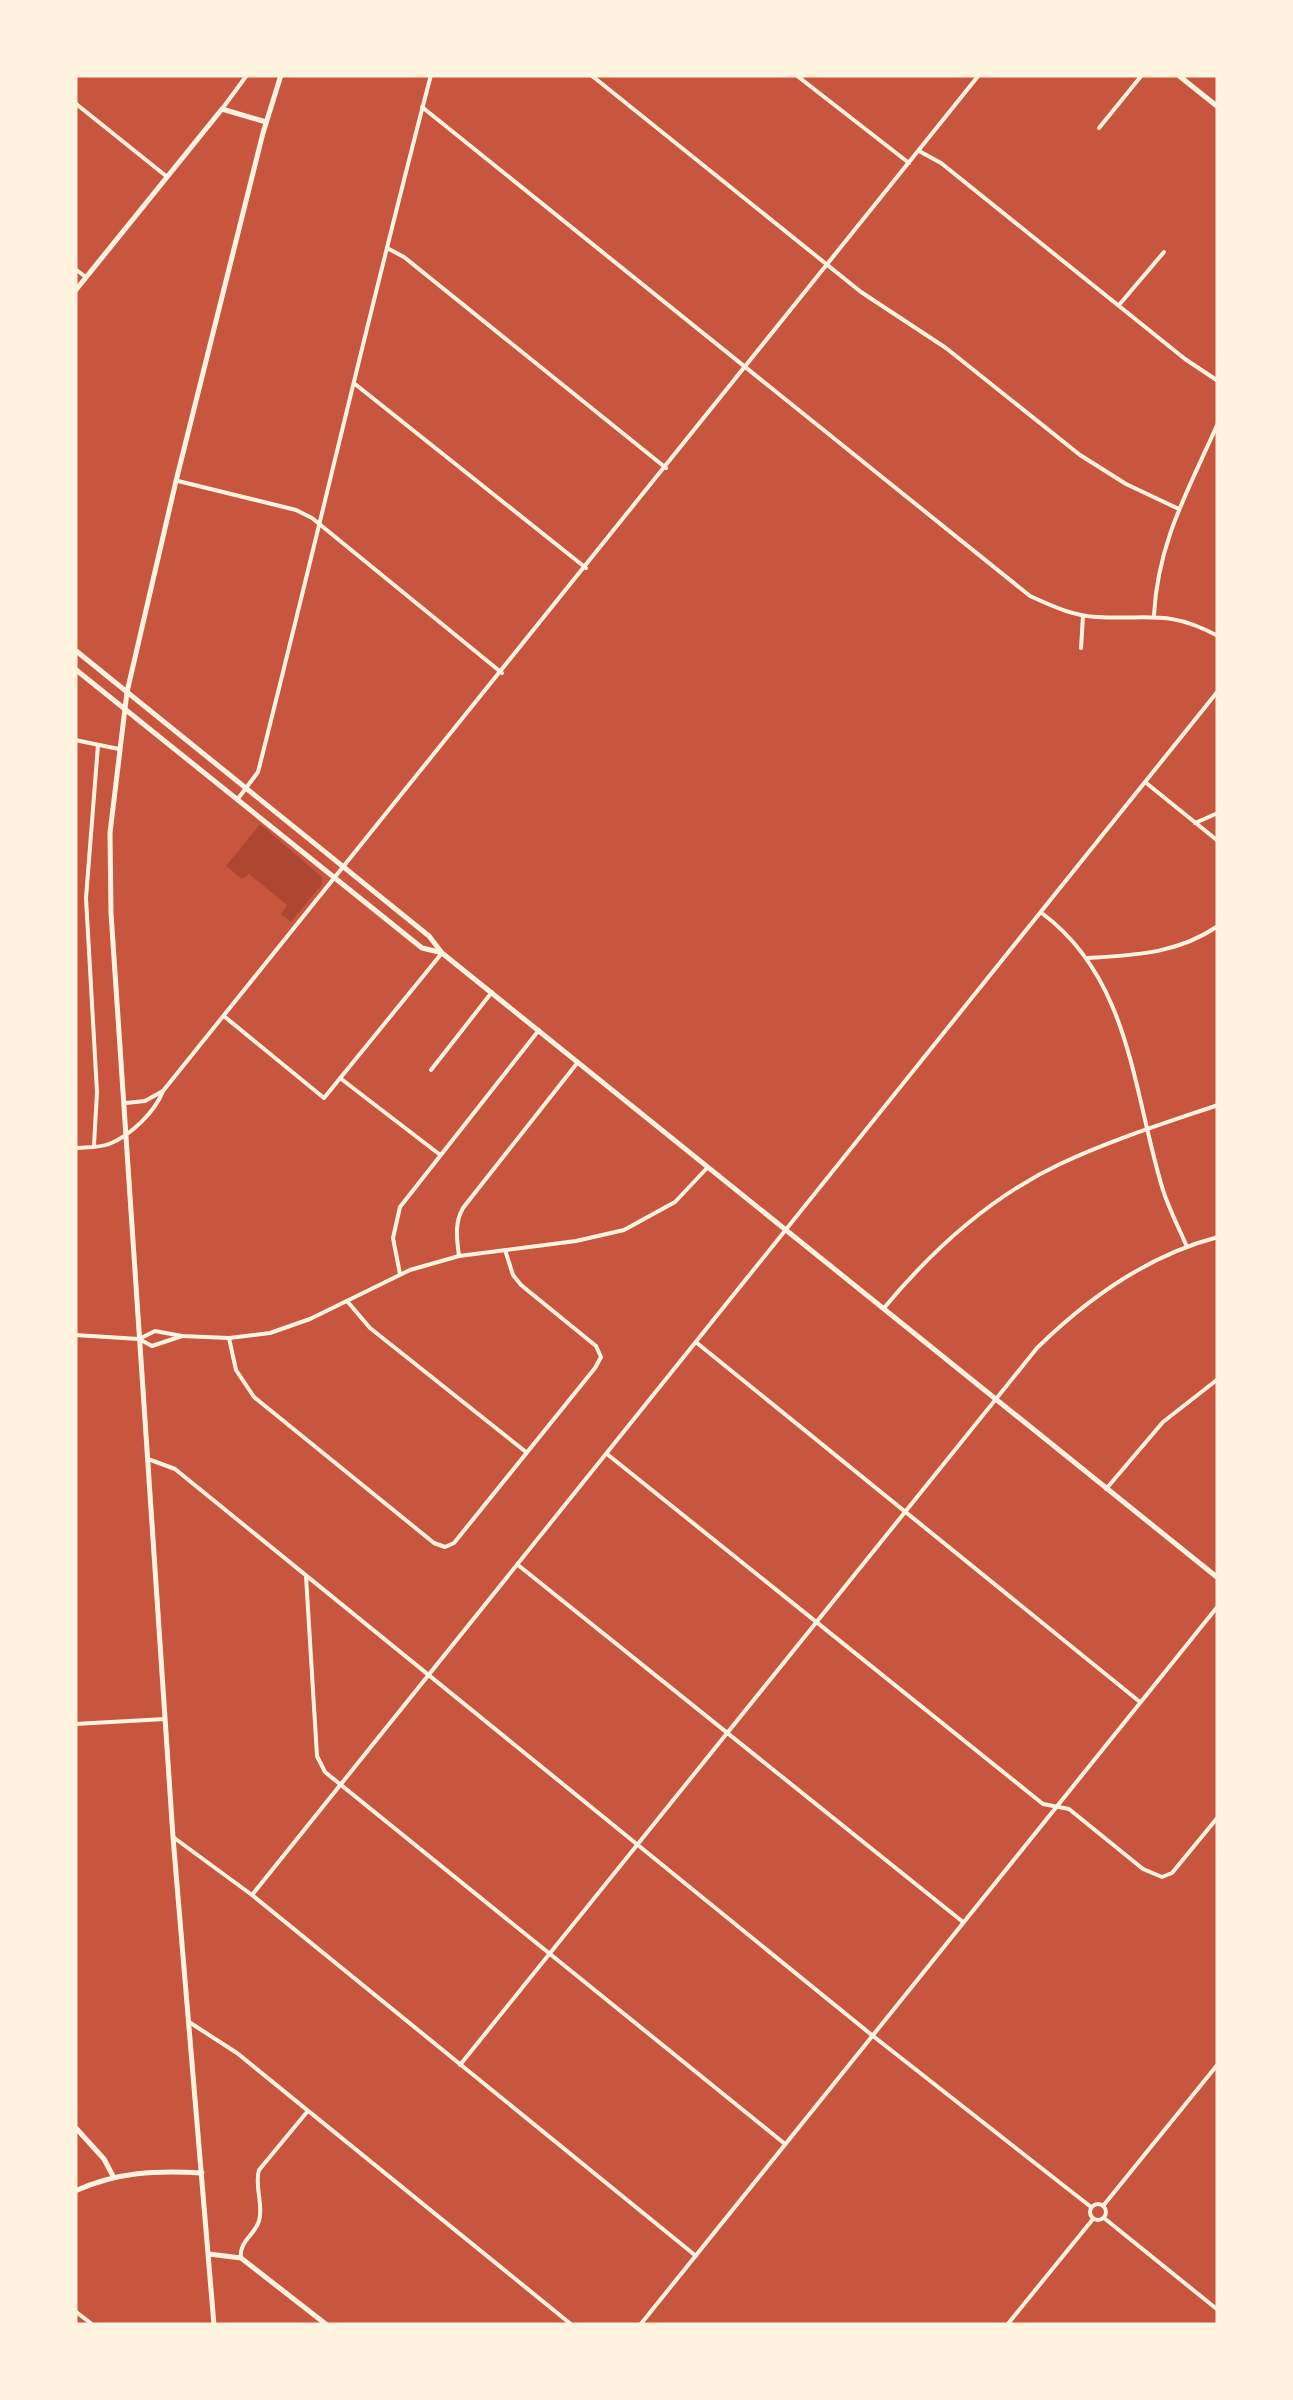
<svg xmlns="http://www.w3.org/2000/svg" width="1293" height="2400" font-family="'IBM Plex Sans',sans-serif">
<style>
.green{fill:#ae4732}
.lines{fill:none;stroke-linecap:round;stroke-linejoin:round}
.minor{stroke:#fff3e0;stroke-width:4}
.tertiary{stroke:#fff3e0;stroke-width:5}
.secondary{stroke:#fff3e0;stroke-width:5}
</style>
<rect width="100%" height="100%" fill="#c8553d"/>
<path class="green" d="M260,824L322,877V884L291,922L281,914L287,905L249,874L242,879L226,866Z"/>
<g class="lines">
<g class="minor">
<path d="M591,75L861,292L946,348L1080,455L1126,484L1179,509"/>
<path d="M796,75L909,163"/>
<path d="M75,103L166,176"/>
<path d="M422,107L1030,596C1052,606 1073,616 1097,617C1148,620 1168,609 1218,636"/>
<path d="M222,109L247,75"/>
<path d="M1099,128L1142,75"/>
<path d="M919,151L941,163L1185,359L1218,381"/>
<path d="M387,248L404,257L666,468"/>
<path d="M75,269L86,277"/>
<path d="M1119,305L1164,252"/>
<path d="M355,384L586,568"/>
<path d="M178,481L296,510L312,518L502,673"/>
<path d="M1154,615C1158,541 1189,489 1218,423"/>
<path d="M1081,648L1083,616"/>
<path d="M75,740L119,749"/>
<path d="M1145,782L1218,841"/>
<path d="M237,800L258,772C317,540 370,307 431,75"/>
<path d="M1195,823L1218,813"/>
<path d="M1043,914C1131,980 1133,1093 1163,1190C1169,1209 1179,1228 1187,1247"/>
<path d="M1088,958C1135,955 1177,954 1218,926"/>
<path d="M225,1017L324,1098L442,953"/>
<path d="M431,1070L492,992"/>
<path d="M340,1078L439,1154"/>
<path d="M126,1103L145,1101L163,1091"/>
<path d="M94,1145L97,1092L86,898L98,745"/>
<path d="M75,1148C85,1147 99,1148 109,1144C130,1136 155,1112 163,1091L979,75"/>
<path d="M459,1256C457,1239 454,1224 463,1208L578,1062"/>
<path d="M400,1274L393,1238L400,1207L539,1030"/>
<path d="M347,1301L370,1328L526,1452"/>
<path d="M884,1308C933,1249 990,1197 1060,1164C1111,1140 1165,1123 1218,1105"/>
<path d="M75,1335L139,1339L152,1346L182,1336"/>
<path d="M141,1338L155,1331L182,1336L229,1338L270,1333L310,1319L410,1270L459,1256L576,1241L624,1230L675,1202L708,1167"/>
<path d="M229,1338L236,1370L254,1397L434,1543L445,1547L454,1543L595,1368L601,1357L596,1346L521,1285L513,1275L505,1250"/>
<path d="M697,1343L1140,1702"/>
<path d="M607,1454L1043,1804L1069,1809L1143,1869L1162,1877L1172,1873L1218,1817"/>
<path d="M148,1459L175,1469L873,2036L1091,2207"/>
<path d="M1106,1489L1163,1422L1218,1379"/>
<path d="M518,1565L963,1922"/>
<path d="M306,1576L317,1756L325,1772L785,2144"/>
<path d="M75,1724L165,1719"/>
<path d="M173,1837L252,1895L696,2256"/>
<path d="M252,1895L1218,691"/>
<path d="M189,2022L237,2053L572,2325"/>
<path d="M460,2065L1037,1348C1088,1298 1149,1255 1218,1237"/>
<circle cx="1098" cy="2212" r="8"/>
<path d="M1103,2206L1218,2064"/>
<path d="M1104,2218L1218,2310"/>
<path d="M241,2258C239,2241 254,2236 259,2221C264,2205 254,2186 259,2170L307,2112"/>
<path d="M75,2311L93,2325"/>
<path d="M640,2325L1218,1606"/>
<path d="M1007,2325L1093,2219"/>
</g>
<g class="tertiary">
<path d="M1178,75L1218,107"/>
<path d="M75,291L222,109L266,122"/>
<path d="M75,2127L104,2159L113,2176"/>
<path d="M75,2191C117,2172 156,2170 202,2173"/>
<path d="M209,2254L241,2258L327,2325"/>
</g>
<g class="secondary">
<path d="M75,650L429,936L442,953L1218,1578"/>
<path d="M75,669L422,948L439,952"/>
<path d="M214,2325L173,1837L111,913L110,833L127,692L176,481L263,133L281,75"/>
</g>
</g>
<rect width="1293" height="2400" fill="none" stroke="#fff3e0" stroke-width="155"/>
</svg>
